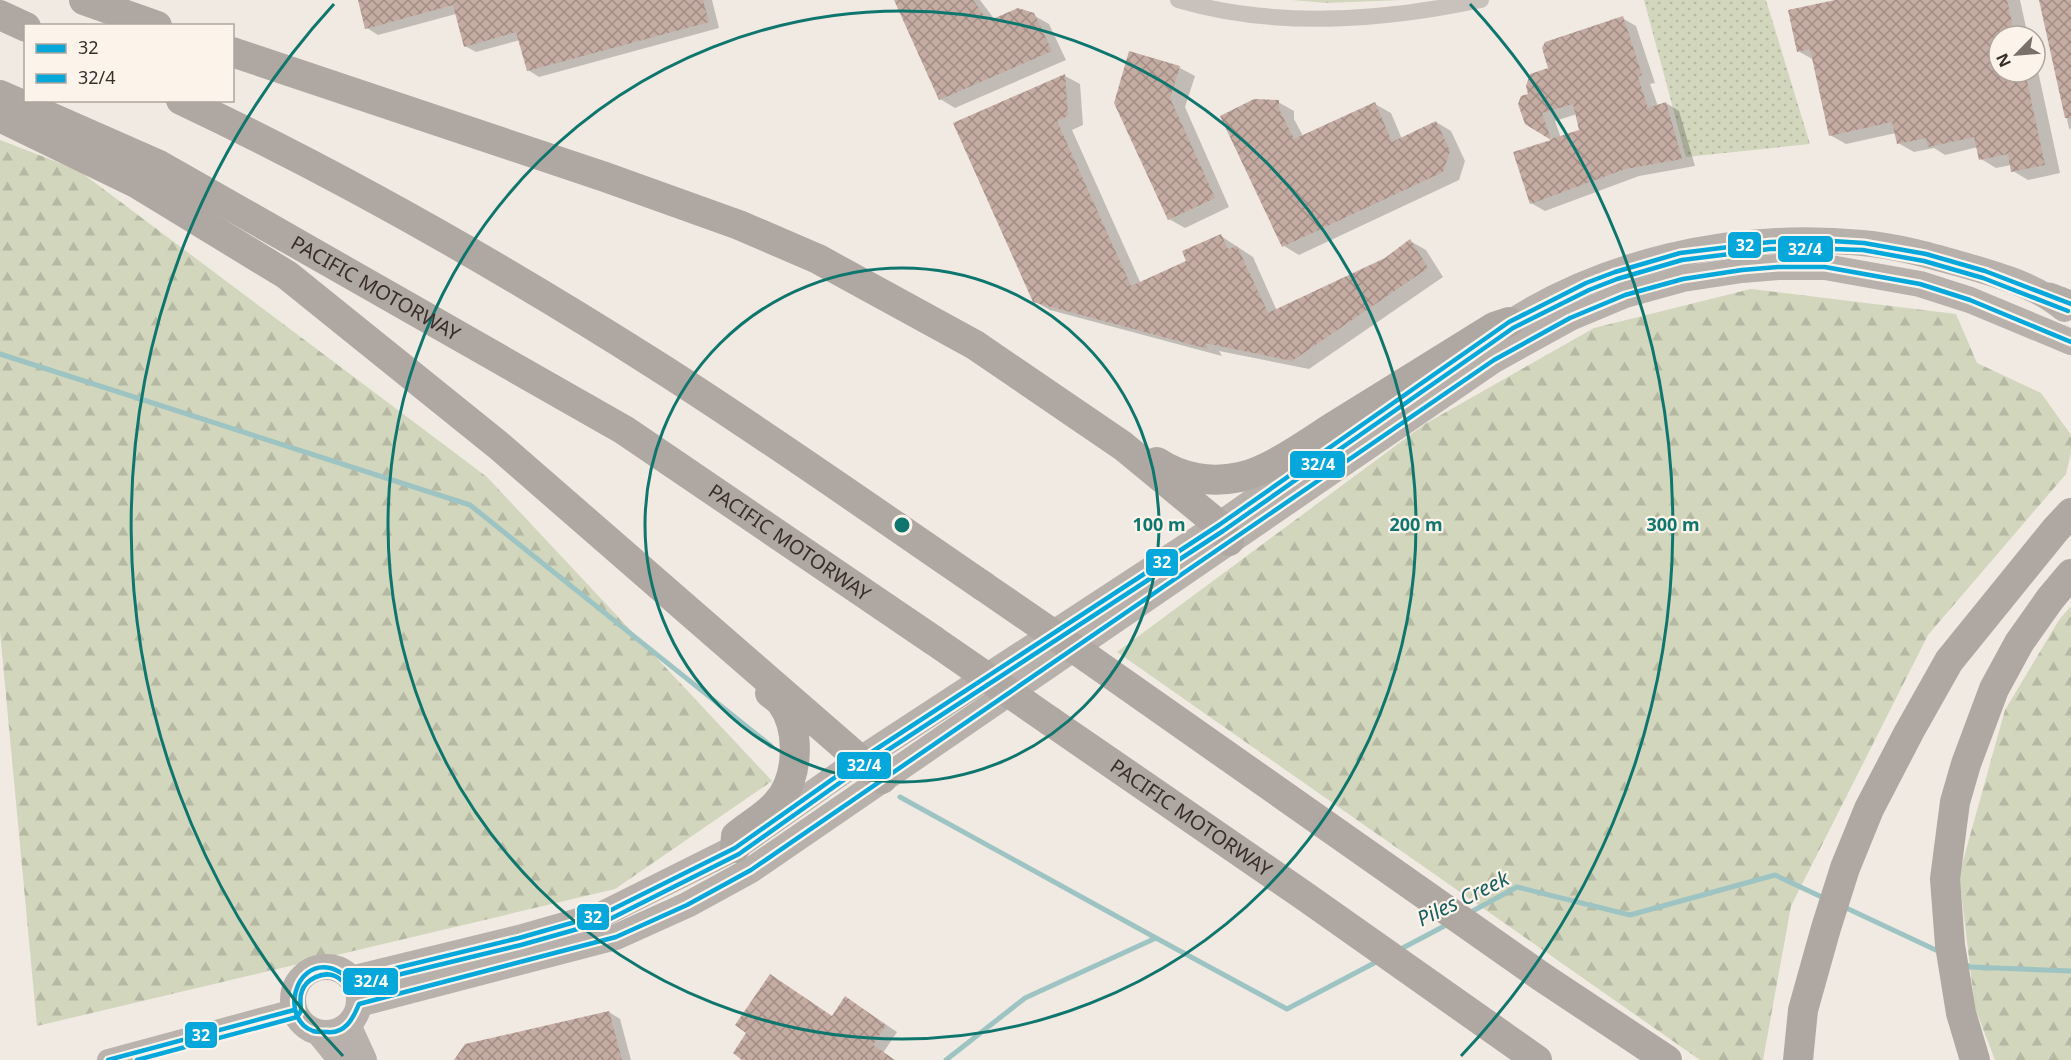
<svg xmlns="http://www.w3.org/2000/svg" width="2071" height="1060" font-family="'Noto Sans',sans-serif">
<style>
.grass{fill:url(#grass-dots)}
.forest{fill:url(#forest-firs)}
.shadow{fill:#0003;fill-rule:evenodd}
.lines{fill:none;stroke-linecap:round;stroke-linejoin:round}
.stream{stroke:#9dc4c3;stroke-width:5}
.building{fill:url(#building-cross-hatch);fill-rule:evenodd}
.minor{stroke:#c9c2bc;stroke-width:16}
.secondary{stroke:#bab2ac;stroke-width:22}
.primary{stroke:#b8b0ab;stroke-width:26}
.trunk{stroke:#b4aca6;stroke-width:27}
.motorway{stroke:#afa8a2;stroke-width:30}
.motorway-bridge{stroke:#afa8a2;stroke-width:30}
.bus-1-casing{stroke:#fcf4eb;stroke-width:9}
.bus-2-casing{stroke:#fcf4eb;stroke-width:9}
.bus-1{stroke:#06a8db;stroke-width:4.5}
.bus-2{stroke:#06a8db;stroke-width:4.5}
.ring{fill:none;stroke:#0f766e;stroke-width:3}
.labels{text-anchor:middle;stroke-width:4.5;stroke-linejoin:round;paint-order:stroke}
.street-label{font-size:20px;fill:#3b2e29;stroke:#fcf4eb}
.water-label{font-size:21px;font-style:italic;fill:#1a5e61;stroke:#fcf4eb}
.centre{fill:#0f766e;stroke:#fcf4eb;stroke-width:3}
.ring-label{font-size:18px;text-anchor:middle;font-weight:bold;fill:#0f766e;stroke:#fcf4eb;stroke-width:4.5;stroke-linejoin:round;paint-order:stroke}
.line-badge{stroke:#fcf4eb;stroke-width:2}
.badge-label{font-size:16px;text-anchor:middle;font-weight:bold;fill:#fff}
</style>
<defs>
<pattern id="grass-dots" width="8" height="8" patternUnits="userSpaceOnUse" patternTransform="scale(1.5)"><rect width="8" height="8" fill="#d2d6bc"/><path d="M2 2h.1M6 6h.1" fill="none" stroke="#b5b8a2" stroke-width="1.8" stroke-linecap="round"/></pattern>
<pattern id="forest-firs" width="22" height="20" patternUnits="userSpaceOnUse" patternTransform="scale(1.5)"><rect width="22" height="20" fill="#d2d6bc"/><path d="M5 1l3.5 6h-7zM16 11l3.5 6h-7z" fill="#b5b8a2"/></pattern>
<pattern id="building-cross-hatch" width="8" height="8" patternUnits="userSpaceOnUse" patternTransform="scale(1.5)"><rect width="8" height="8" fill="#c5aca3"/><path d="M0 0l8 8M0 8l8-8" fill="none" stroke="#a18c85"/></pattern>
</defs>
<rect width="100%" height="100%" fill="#f0eae3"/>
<path class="grass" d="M1644,0H1766L1810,144L1686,157Z"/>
<g class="forest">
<path d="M1292,0H1402L1326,3Z"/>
<path d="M0,140L78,170L487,477L772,781L615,889L37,1026L0,632Z"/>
<path d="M1751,289L1956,314L1977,363L2041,393L2071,435V453L2066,474L1928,635L1791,906L1763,1060H1700L1117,652L1425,424L1594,328Z"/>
<path d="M2071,606V1060H1995L1975,1008L1959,875L2005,710L2059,620Z"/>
</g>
<g class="shadow">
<path d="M359,0H712L719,28L539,77L528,70L520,40L476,52L465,46L456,14L378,35L367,28Z"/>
<path d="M896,0H980L995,20L1033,15L1049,24L1066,60L955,108L940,99Z"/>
<path d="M1842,0H2020L2027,32L2031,36H1999V72H2035V57L2060,173L2028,180L2013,171L2011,165L1996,168L1981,159L1978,147L1945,155L1934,148L1914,152L1898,143L1896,133L1846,144L1830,135L1814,60L1798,51Z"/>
<path d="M2040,0H2071V130L2069,128Z"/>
<path d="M1622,18L1636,26L1655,83L1650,84L1658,106L1666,103L1679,111L1695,166L1639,176L1545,211L1531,203L1554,140L1526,123L1530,95L1550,69ZM1577,114L1581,131L1561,138L1555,121Z"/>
<path d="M1130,53L1180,68L1195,76L1185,107L1229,207L1185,228L1169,219Z"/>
<path d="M1065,76L1080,84L1083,125L1072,130L1141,284L1188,261L1221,236L1253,257L1277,311L1386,260L1410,241L1426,250L1443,277L1309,369L1219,351L1222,356L1050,310L1034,301L955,123Z"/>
<path d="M1278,102L1294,111V119L1303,136L1375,104L1391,113L1402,139L1436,122L1451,131L1465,161L1459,180L1299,255L1284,246Z"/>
<path d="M857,1005L897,1032L883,1053L894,1060H743Z"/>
<path d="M609,1012L620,1019L631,1060H459Z"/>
</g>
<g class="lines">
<g class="stream">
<path d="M0,354L470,505L771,746"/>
<path d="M900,797L1156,938"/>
<path d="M1842,906L1940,952"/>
<path d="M1469,913L1517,887L1630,915L1775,875L1826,899"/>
<path d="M1397,951L1450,923"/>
<path d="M1965,964L1970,967L2071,971"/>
<path d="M946,1060L1025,998L1156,938L1287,1009L1378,961"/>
</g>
</g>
<g class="building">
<path d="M358,0H703L709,22L527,71L516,32L464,47L453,5L365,29Z"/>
<path d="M894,0H973L988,21L1018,8L1034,13L1052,51L939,100Z"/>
<path d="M1835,0H2007L2015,36H1999V72H2025L2045,165L2011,172L2008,154L1979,160L1974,137L1928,147L1926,138L1897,144L1892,122L1829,136L1810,49L1797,52L1788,10Z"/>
<path d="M2039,0H2071V118H2065Z"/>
<path d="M1623,16L1642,75L1638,77L1648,108L1666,102L1682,159L1625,169L1530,204L1513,152L1551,140L1525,124L1518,104L1521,96L1528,94L1526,86L1530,74L1548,68L1542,48L1545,42ZM1573,104L1579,130L1551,139L1542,113Z"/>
<path d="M1129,51L1180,66L1170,98L1215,198L1168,220L1114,103Z"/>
<path d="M1065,74L1068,116L1057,121L1131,286L1186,261L1182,251L1221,234L1228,249L1237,246L1268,313L1385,258L1410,239L1428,268L1292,361L1205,343L1208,349L1033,302L953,123Z"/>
<path d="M1254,99L1279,100V109L1294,139L1375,102L1392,142L1436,121L1450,151L1443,172L1282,247L1220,116Z"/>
<path d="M770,974L832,1016L845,996L886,1025L873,1045L895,1060H742L733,1053L746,1033L735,1025Z"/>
<path d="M609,1011L622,1060H454L465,1044Z"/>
</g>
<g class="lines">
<path class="minor" d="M1178,0C1277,29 1382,21 1481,0"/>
<path class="secondary" d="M108,1060L294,1010"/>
<g class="primary">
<path d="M1493,334C1599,260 1735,231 1862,243C1896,246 1928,255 1960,264C1995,274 2036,285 2064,309"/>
<circle cx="326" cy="1000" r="33"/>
<path d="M351,979L519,938L603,914L735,848L861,759L1219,525L1369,420"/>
<path d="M359,1004L616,937L687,905L751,870L1494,360L1570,318L1625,295L1683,279L1742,270L1778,267H1825L1920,284L1970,300L2071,342"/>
<path d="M348,1025L364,1060"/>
<path d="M319,1033L341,1060"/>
</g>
<path class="trunk" d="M2049,296L2071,304"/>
<g class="motorway">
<path d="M84,0L157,26"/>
<path d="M0,15L26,27"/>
<path d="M232,52L605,177L739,225L818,259L975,345L1123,446L1219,525L1229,541"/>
<path id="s1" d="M0,95L159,165L624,430L933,640"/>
<path d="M181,100C346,178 505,269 659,367C769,437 876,513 983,586"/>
<path d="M0,117L136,183L287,275L498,445L882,779"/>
<path d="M1157,462C1182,479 1212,483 1240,477C1269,471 1308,443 1333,427C1387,394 1440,360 1494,327L1509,322"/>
<path d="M1088,658L1542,977L1667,1060"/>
<path id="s2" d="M1050,721L1303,895L1537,1060"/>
<path d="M735,848L736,836C749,825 766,816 777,803C799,779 801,729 781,702C778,699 774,696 770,693"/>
<path d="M1798,1060L1803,1010L1826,928L1845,868L1869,809L1909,732L1949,661L2056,529L2071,513"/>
<path d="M1975,1060L1961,1013L1950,945L1945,879L1955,802L1966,764L1994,689L2019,643L2050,599L2071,574"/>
</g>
<g class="motorway-bridge">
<path d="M983,586L1088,658"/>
<path d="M933,640L1050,721"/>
</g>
<g class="bus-1-casing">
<g id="bus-1">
<path d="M2071,304L1985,271L1926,254L1864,243L1832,241L1770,242L1680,253L1615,272L1586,283L1509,322L1219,525L861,759L735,848L603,914L519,938L351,979C345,976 337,969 330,968C294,960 280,1019 313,1031C316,1032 323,1032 327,1032C345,1034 353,1019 359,1004L616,937L687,905L751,870L1494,360L1570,318L1625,295L1683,279L1742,270L1778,267H1825L1920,284L1970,300L2071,342"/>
<path d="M108,1060L294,1010"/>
</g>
</g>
<g class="bus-2-casing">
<path id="bus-2" d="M137,1060L297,1017L301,1011C301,1004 299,998 302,991C306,979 323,971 335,976C342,979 345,985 352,986L521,945L606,921L739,854L865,765L1223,531L1513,328L1589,290L1617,279L1682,260L1770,249H1832L1863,250L1924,261L1983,278L2068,311"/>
</g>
<use href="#bus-1" class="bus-1"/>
<use href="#bus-2" class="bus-2"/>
</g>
<g class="ring">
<circle cx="902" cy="525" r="257"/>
<circle cx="902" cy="525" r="514"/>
<path d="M343 1056A771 771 0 0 1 334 4M1470 4A771 771 0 0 1 1461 1056"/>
</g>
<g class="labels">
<g class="street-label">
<text dy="7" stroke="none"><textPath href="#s1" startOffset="423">PACIFIC MOTORWAY</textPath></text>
<text dy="7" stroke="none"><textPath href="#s1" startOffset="909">PACIFIC MOTORWAY</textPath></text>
<text dy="7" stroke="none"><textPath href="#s2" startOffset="171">PACIFIC MOTORWAY</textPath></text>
</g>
<g class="water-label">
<text transform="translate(1463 899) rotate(-26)" y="7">Piles Creek</text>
</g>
</g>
<circle cx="902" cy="525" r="9" class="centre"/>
<g class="ring-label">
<text x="1159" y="531">100 m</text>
<text x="1416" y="531">200 m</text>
<text x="1673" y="531">300 m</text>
</g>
<g class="line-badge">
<rect x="1727" y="231" width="35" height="28" rx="6" fill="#06a8db"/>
<rect x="1777" y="235" width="57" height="28" rx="6" fill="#06a8db"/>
<rect x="1289" y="450" width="57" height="29" rx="6" fill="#06a8db"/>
<rect x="1145" y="548" width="34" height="29" rx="6" fill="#06a8db"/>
<rect x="836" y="751" width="56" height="29" rx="6" fill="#06a8db"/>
<rect x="576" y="903" width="34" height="28" rx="6" fill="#06a8db"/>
<rect x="342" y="967" width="57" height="29" rx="6" fill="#06a8db"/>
<rect x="184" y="1021" width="34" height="28" rx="6" fill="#06a8db"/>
</g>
<g class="badge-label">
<text x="1745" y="251">32</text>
<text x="1805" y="255">32/4</text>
<text x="1318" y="470">32/4</text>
<text x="1162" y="568">32</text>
<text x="864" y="771">32/4</text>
<text x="593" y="923">32</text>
<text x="371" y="987">32/4</text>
<text x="201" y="1041">32</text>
</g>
<rect x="24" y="24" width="210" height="78" fill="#fcf4eb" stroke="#afa59d" stroke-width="1.5"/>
<rect x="36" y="44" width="30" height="9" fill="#06a8db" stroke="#afa59d" stroke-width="1.5"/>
<text x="78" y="54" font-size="18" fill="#3b2e29">32</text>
<rect x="36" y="74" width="30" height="9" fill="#06a8db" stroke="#afa59d" stroke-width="1.5"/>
<text x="78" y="84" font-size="18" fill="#3b2e29">32/4</text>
<g transform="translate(2017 54) rotate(245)"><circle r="28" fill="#fcf4eb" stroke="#afa59d" stroke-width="1.5"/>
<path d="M0-4.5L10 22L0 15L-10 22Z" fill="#7a706a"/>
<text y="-9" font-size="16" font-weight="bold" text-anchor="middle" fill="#3b2e29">N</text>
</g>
</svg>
